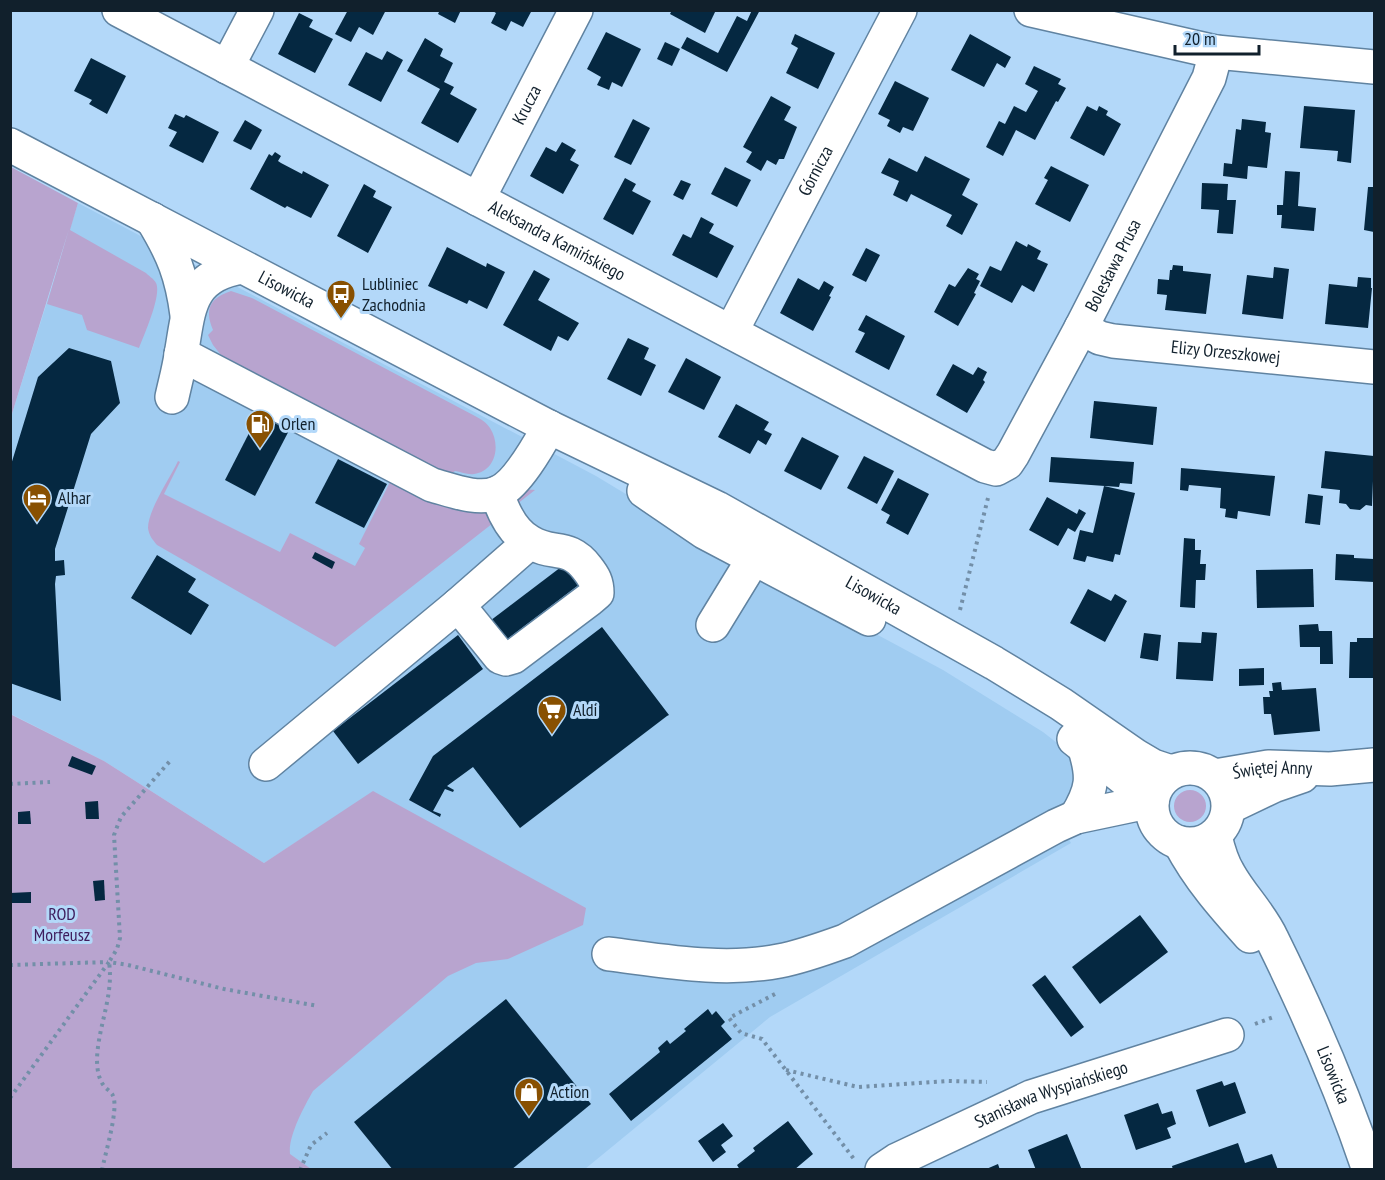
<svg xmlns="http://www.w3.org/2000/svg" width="1385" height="1180" font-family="'PT Sans Narrow',sans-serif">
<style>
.built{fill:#a0ccf1}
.green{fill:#b8a4cf}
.building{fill:#052841}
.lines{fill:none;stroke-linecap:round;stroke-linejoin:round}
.minor-casing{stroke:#6083a1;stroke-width:36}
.major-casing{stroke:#6083a1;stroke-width:36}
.path{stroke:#738fa8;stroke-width:4;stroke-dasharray:3 4.5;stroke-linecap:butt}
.minor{stroke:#fff;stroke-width:33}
.major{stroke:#fff;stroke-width:33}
.labels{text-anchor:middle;stroke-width:6;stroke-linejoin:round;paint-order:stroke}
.street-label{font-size:18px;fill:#11202c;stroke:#b3d8f9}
.poi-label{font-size:18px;fill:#11202c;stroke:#b3d8f9;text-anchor:start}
.park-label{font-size:18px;fill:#3e1c5c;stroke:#b3d8f9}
</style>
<rect width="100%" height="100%" fill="#b3d8f9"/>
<path class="built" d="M78,203L596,476L712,546L943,670L1043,732L1071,754L1077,798L1054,813L1071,843L770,1017L585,1169H300L253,1123L372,793L264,863L104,761L11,714V417Z"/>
<g class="green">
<path d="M11,167L78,203L70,230L146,273C149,276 154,279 156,283C162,295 144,335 139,348L87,330L82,315L47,304L69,229L11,417Z"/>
<path d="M231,291L252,298L475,416C481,419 487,423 490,428C501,445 496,471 474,474C468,475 461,472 455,471L449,475L221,355L213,345L208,335L213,330C204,309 210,298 231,291Z"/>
<path d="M178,461L180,462L164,494L280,552L290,533L355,566L365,548L359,544L391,480C413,491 461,521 485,510C502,503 516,487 535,490L335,647L157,545C153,540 149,536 148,528C148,510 170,478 178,461Z"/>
<path d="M10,714L104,761L264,863L373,791L586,908L583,925L508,959L476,963L448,976L313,1091C304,1107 288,1136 290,1154L311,1169H11Z"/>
<circle cx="1190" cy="806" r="16"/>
</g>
<g class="building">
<path d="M386,10L373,35L359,27L351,42L335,34L348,10Z"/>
<path d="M440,10H461L455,23L438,14Z"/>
<path d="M491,10H532L523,27L511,21L506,31L491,23L496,13Z"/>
<path d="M672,10H716L705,33L670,14Z"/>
<path d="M752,10H760L727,72L681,48L687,37L718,53L737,16L747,21Z"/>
<path d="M299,13L313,20L309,27L333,39L315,73L278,54Z"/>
<path d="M606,32L641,49L622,87L612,82L609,90L597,85L601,77L587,69Z"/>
<path d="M795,34L835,53L818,89L786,73L798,48L791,44Z"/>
<path d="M970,34L1011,57L1005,68L997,63L984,87L951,70Z"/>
<path d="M425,38L443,49L440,56L453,63L444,82L454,87L450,94L477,109L458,143L421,123L440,89L407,71Z"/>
<path d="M665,42L680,49L672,66L657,59Z"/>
<path d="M387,51L403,60L381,102L348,85L366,52L382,60Z"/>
<path d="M91,58L126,76L107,114L89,104L92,100L74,91Z"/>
<path d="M1034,66L1061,79L1058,84L1066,88L1058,102L1056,101L1035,140L1016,130L1003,156L986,147L999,121L1005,124L1014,106L1026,112L1038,91L1025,84Z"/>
<path d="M895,81L929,98L913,131L903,127L900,133L887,126L890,120L878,114Z"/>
<path d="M771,96L791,107L784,120L797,127L784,159H779L776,165L767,160L761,171L746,162L752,152L743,147Z"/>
<path d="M1087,106L1097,111L1099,106L1108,111L1106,115L1121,124L1104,156L1070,138Z"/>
<path d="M1304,106L1355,110L1351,163L1337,161L1338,151L1300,148Z"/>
<path d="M175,114L184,118L186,115L219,132L203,163L169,146L177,132L168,128Z"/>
<path d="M633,119L650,128L631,165L614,157Z"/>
<path d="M1242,119L1266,122L1265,132L1271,133L1267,168L1248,166L1247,179L1223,176L1224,163L1232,164L1236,129L1241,130Z"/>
<path d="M245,120L262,130L251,150L233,141Z"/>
<path d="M562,142L576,150L570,160L579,165L563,194L530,176L546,147L556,152Z"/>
<path d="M275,152L281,156L278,161L281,163L302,174L303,171L329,185L311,218L287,206L285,208L250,189L269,154L272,156Z"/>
<path d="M925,156L970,179L962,195L978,204L962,235L946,226L952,215L911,194L907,202L893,195L899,181L881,173L889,158L917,172Z"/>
<path d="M1051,166L1089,185L1070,222L1035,204L1048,180L1044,178Z"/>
<path d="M725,167L751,180L737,207L711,194Z"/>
<path d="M1285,171L1300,172L1298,206L1316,208L1314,231L1281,228L1282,215H1277V205H1283Z"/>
<path d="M625,178L636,184L632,191L651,201L633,235L603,219Z"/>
<path d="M681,180L691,184L683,200L673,195Z"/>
<path d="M1202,183L1228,184L1227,200H1236L1233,234L1217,233L1219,210L1201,209Z"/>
<path d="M364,184L376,191L373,197L392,207L368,253L337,236Z"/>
<path d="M1368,187H1374V232L1364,230Z"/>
<path d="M701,217L714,224L709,233L734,246L717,278L672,255L683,234L691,238Z"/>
<path d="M1016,241L1027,247L1028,244L1041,251L1037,259L1048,264L1034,292L1022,285L1012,303L980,286L990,266L1001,271Z"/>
<path d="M447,247L486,267L487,263L505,272L487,309L469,300L467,304L428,286Z"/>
<path d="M866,248L880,255L866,282L852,275Z"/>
<path d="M1173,265L1183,266V271L1211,274L1206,314L1165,310L1167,295L1157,294L1158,279L1169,280L1170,270H1172Z"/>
<path d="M1274,267L1289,269L1283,319L1242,314L1247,275L1273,278Z"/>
<path d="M968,268L979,274L976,279L980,281L974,293L976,294L958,326L934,312L949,284L955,287Z"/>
<path d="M534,270L550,279L538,300L579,323L568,341L558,336L551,351L503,325Z"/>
<path d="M1358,277L1371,278V288H1372L1368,328L1325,324L1329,284L1357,287Z"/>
<path d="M798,278L819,290L824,281L834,287L829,296L831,297L813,331L780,313Z"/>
<path d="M866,315L905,336L889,370L855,352L865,333L858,330Z"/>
<path d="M628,338L649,348L644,359L656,365L641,396L607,379Z"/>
<path d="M69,348L111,361L120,403L91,434L55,549V561L64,560L65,575L56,576L55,584L61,701L10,683V468L38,377Z"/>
<path d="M686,358L721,377L704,410L668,392Z"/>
<path d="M953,364L973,375L978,367L987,372L983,380L985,382L967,413L936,395Z"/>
<path d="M1094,401L1157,407L1153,445L1090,438Z"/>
<path d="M264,404L295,419L255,496L225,480Z"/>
<path d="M736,404L769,422L764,430L772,434L766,445L758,440L750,454L718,437Z"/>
<path d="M802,437L839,456L821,490L784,471Z"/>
<path d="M1325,451L1374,456L1372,506L1366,505L1360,510L1350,509L1346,504L1339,503L1340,490L1321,488Z"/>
<path d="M864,456L894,471L877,504L847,488Z"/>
<path d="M1051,457L1134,462L1132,484L1120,483L1119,487L1049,482Z"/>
<path d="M338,459L387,484L364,528L315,503Z"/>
<path d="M1181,468L1275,476L1270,516L1238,511L1237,519L1225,517L1226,509L1220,508L1221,488L1189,485L1188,491L1180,490Z"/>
<path d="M898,478L929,494L908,535L886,523L890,515L881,510Z"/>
<path d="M1104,486L1135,493L1120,555L1115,554L1113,562L1087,556L1085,562L1073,559L1080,530L1093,533Z"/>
<path d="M1308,494L1323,496L1320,525L1305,523Z"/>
<path d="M1047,497L1077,514L1079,509L1086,513L1075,532L1068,528L1058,546L1029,530Z"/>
<path d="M1184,538L1195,539V550H1201L1200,564H1206L1205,580H1196L1195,608L1180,607Z"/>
<path d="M315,552L335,562L332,569L312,558Z"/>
<path d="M1336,554L1354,555V558L1374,559V582L1335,580Z"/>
<path d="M157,555L196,579L188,592L209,605L191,635L131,598Z"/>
<path d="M565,564L580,584L489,653L474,633Z"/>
<path d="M1313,569L1314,607L1257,608L1256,570Z"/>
<path d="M1088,589L1111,601L1115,594L1127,601L1105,642L1070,623Z"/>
<path d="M1318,624L1319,631H1332L1333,664H1320V647H1300L1299,625Z"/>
<path d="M602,627L669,715L667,716L520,828L473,767L447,786L454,790L453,792L445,789L433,811L441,814L440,817L409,800L433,756Z"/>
<path d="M1202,632L1217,633L1213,681L1176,679L1178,642L1201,643Z"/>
<path d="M1144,633L1161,635L1158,661L1140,658Z"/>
<path d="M458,635L483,669L358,764L333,731Z"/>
<path d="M1357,638H1374V678H1349L1350,642H1357Z"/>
<path d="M1264,668V685L1239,686V669Z"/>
<path d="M1281,682L1282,690L1316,688L1320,731L1274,735L1271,714H1264L1263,697H1270L1269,691H1273L1272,683Z"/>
<path d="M72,756L96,766L92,775L68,766Z"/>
<path d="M98,801L99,819H86L85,802Z"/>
<path d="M30,811L31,824H18V812Z"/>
<path d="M104,880L105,900L95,901L93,881Z"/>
<path d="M31,892V903H10V893Z"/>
<path d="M1140,915L1168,952L1100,1004L1072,967Z"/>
<path d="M1045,975L1084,1027L1071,1037L1032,985Z"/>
<path d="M506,999L591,1104L511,1170H393L354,1122Z"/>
<path d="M708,1009L712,1015L716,1011L725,1022L721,1026L732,1039L631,1121L609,1094L660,1052L658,1048L667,1040L670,1044L686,1031L684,1029Z"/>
<path d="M1222,1081L1224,1086L1235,1082L1246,1113L1209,1127L1196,1090Z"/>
<path d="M1158,1103L1162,1114L1172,1111L1176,1124L1167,1128L1171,1138L1136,1150L1124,1115Z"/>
<path d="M788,1121L813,1154L794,1170H740L737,1165L755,1151L753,1148Z"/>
<path d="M723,1123L733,1136L721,1145L726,1152L713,1162L698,1141Z"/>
<path d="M1067,1134L1082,1170H1036L1028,1150Z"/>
<path d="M1238,1143L1245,1163L1272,1154L1278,1170H1173L1172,1166Z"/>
<path d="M998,1164L1000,1170H984Z"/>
</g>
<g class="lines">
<g class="minor-casing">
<g id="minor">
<path id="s1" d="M119,10L985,466L996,469L1007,463L1013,454L1081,328L1209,78L1216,52"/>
<path d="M1031,10L1216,52L1374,67"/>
<path d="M227,67L257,10"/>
<path id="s2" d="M478,199L576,10"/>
<path d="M152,219C173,253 182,276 187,315"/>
<path id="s3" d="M1081,328L1100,338L1113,341L1374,367"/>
<path id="s4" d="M731,332L900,10"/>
<path d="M181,354L432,485C451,490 478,501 497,493C516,486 539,445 549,427"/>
<path d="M172,397C175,383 179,369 181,355C189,311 187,276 242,267"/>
<path d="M497,493C503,512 512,532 530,542C552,556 568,543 587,568C594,577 597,582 597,593L590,599L513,657L506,659L500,657L458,605L530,542"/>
<path d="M713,625L754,558L766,552L780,551"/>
<path d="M266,764L458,605"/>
<path id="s5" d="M1215,776L1268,767L1330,769L1374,765"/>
<path d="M1229,807L1273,786L1302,776"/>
<path d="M1076,817C1093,789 1094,777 1084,746"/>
<path d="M609,954C665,961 723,972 779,961C801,957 823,949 845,941L1056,826L1076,817L1152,801"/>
<path id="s6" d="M882,1170L897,1160L1031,1097L1227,1035"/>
</g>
</g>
<g class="major-casing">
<g id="major">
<path id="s7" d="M10,145L549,427L717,508L994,663L1061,704L1136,756L1153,766L1171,772"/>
<path d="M644,491L704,532L869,619"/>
<path d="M1074,739L1152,801"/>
<circle cx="1190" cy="806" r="38"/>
<path id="s8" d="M1215,836C1218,849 1222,863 1229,874C1242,897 1261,915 1272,939C1309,1014 1342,1090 1369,1170"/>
<path d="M1180,843C1199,879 1224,907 1250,936"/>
</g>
</g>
<g class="path">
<path d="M960,610L988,498"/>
<path d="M10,784L50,782"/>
<path d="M10,965L108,962"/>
<path d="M775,994L729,1018L741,1033L762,1039L854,1159"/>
<path d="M1255,1024L1276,1016"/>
<path d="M786,1070L858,1087L947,1081L987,1082"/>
<path d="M10,1098L109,962L128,965L224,989L318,1006"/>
<path d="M102,1170C105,1154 119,1109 113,1096C112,1092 106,1089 104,1086C98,1078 97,1068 97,1059C98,1026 114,996 109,962L117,949L120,938L114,835L117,827L121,817L170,761"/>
<path d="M300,1170L311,1145L327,1133"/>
</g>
<use href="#minor" class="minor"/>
<use href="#major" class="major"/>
</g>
<defs>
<g id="bus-pin" transform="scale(1.5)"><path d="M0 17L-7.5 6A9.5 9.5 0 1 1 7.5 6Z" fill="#885001" stroke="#b3d8f9"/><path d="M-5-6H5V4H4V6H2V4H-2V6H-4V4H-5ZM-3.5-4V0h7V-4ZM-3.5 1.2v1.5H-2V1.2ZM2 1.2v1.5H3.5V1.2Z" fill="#fff"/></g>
<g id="fuel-pin" transform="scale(1.5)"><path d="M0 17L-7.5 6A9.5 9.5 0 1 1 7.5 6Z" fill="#885001" stroke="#b3d8f9"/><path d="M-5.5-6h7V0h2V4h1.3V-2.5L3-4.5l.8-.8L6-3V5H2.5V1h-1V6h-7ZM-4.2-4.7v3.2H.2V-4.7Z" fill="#fff"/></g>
<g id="hotel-pin" transform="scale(1.5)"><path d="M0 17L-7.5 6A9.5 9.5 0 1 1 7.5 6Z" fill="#885001" stroke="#b3d8f9"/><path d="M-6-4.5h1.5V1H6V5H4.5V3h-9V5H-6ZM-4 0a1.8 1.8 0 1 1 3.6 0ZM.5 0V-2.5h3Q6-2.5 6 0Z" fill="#fff"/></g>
<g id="supermarket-pin" transform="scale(1.5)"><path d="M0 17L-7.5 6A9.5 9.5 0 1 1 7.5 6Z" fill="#885001" stroke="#b3d8f9"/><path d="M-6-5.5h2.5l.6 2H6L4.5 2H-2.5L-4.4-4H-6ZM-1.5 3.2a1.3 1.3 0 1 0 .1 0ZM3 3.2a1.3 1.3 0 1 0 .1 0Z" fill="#fff"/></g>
<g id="shop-pin" transform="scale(1.5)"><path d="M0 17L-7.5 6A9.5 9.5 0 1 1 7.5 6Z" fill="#885001" stroke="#b3d8f9"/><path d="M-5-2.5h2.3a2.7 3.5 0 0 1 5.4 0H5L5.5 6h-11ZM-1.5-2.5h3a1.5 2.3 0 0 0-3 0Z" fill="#fff"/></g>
</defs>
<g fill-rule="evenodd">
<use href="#bus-pin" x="341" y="294"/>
<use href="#fuel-pin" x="260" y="424"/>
<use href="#hotel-pin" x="37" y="498"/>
<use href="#supermarket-pin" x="552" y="710"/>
<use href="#shop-pin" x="529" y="1092"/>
</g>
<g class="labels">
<g class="street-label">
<text dy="6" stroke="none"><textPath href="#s2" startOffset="106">Krucza</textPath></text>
<text dy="6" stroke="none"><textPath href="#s4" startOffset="182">Górnicza</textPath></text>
<text dy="6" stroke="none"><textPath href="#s1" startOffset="495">Aleksandra Kamińskiego</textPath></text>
<text dy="6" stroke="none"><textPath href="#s1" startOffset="1227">Bolesława Prusa</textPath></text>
<text dy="6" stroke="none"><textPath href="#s7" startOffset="312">Lisowicka</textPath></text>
<text dy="6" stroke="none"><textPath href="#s3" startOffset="148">Elizy Orzeszkowej</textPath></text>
<text dy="6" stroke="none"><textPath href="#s7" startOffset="974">Lisowicka</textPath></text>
<text dy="6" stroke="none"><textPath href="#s5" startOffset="58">Świętej Anny</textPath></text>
<text dy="6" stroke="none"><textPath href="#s8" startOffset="268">Lisowicka</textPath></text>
<text dy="6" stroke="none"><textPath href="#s6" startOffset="186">Stanisława Wyspiańskiego</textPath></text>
</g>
<g class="poi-label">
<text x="362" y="290">Lubliniec<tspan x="362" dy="21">Zachodnia</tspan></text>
<text x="281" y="430">Orlen</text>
<text x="58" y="504">Alhar</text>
<text x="573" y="716">Aldi</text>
<text x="550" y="1098">Action</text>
</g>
<g class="park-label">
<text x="62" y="920">ROD<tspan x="62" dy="21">Morfeusz</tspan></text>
</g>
</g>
<rect width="1385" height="1180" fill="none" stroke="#11202c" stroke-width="24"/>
<path d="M1175 45v9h84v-9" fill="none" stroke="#11202c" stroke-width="3"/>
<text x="1184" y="45" font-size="18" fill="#11202c" stroke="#b3d8f9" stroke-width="4.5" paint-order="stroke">20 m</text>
</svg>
